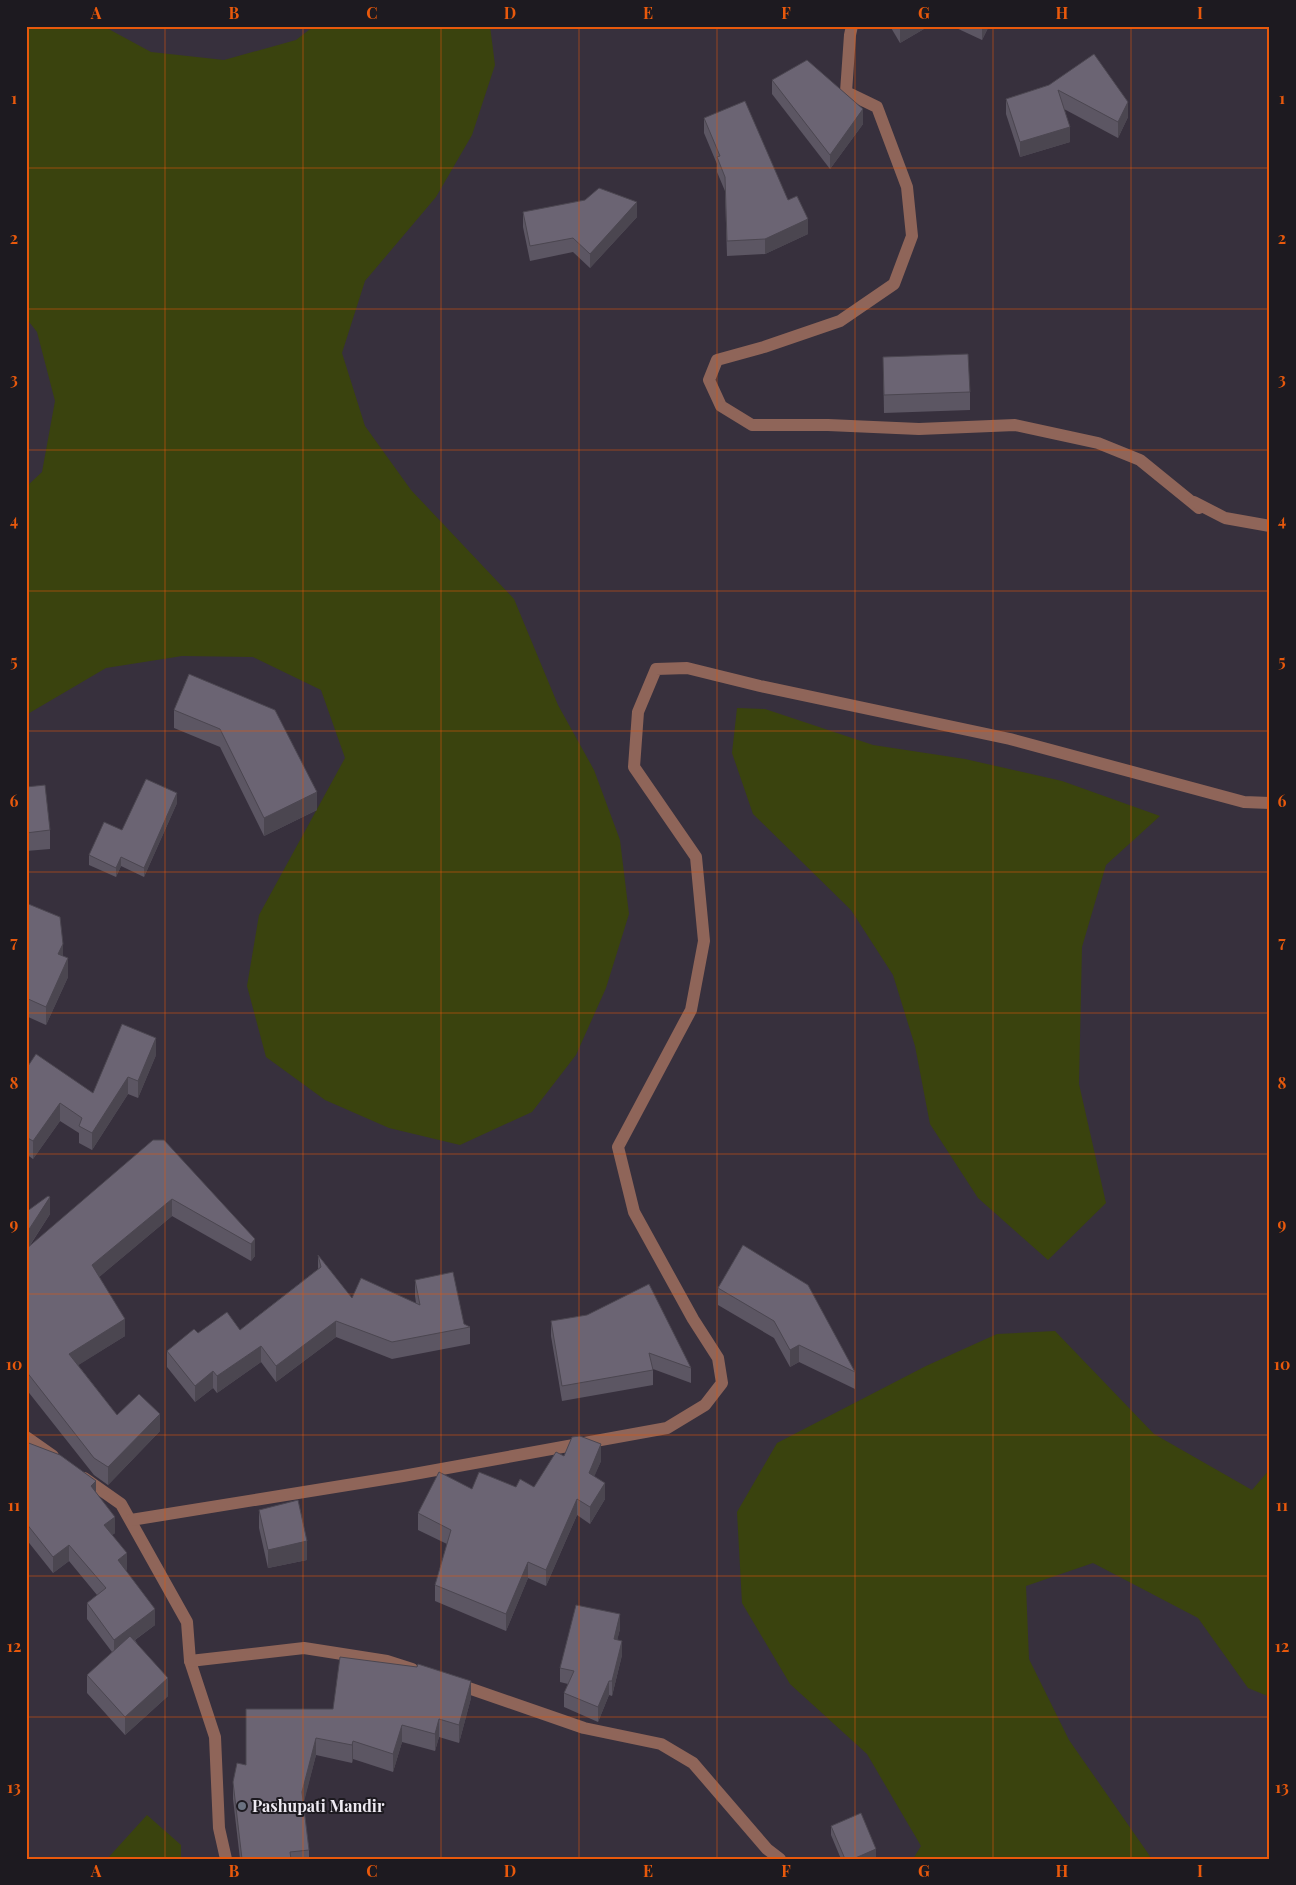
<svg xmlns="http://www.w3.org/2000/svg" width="1296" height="1885" font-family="'Playfair Display',serif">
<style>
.green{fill:#3a430e}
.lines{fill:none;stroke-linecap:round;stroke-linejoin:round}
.minor{stroke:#8f6559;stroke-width:12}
.wall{fill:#5c5663}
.shaded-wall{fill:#4b4650}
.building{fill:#6b6473;stroke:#4b4650}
.grid{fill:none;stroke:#e8590c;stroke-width:1;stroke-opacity:0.55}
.worship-dot{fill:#6b7280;stroke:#1d1a20;stroke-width:2}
.labels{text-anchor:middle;stroke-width:4;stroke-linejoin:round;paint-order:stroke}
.poi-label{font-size:16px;font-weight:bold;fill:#eeeaf2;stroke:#1d1a20;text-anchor:start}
.neatline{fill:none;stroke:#e8590c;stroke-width:2}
.grid-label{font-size:16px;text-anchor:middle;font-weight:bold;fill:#e8590c}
</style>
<rect width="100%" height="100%" fill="#37303d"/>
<g class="green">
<path d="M26,26H103L151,52L224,60L296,40L314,26H490L495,65L472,135L436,197L365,281L342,353L365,426L411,490L514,599L558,705L594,770L620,840L629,914L606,988L576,1055L532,1112L460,1145L389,1128L325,1100L266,1057L247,986L259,915L345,758L321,690L253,657L182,656L106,668L26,715V487L42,472L55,401L37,332L26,318Z"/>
<path d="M737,708L765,709L873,745L965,759L1062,781L1160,816L1106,865L1082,947L1079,1084L1106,1203L1048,1260L978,1198L930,1124L915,1046L893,975L851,910L753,814L732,753Z"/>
<path d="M1055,1331L1154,1434L1252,1490L1270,1469V1697L1248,1688L1198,1618L1093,1563L1026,1586L1029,1659L1069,1740L1152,1859H913L921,1846L867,1754L790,1684L742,1603L737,1512L777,1443L926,1366L997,1334Z"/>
<path d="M147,1815L181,1845V1859H107Z"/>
</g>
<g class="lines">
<g class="minor">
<path d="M852,26L850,35L846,92L877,107L907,187L912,236L894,284L840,321L764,347L717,360L709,380L721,406L752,425H828L919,429L1015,425L1098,443L1140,460L1199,508"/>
<path d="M1194,502L1225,518L1270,526"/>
<path d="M26,1437L53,1456"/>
<path d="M84,1478L121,1504L187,1622L190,1661L215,1737L219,1828L226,1859"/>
<path d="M131,1520L403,1476L667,1428L705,1405L722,1383L718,1358L693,1319L634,1212L618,1147L691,1010L704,941L696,857L634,767L638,712L656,669L687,668L760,686L1010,739L1244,802L1270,803"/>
<path d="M190,1661L304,1648L387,1661L412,1669"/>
<path d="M457,1684L584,1728L661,1744L693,1763L767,1849L780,1859"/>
</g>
</g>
<g class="wall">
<path d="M890,26H929L900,43Z"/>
<path d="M952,26H989L982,40Z"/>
<path d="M772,80L863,124L830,169L772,94Z"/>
<path d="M1049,85L1128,117L1118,138L1064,109L1070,142L1020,157L1006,114V99Z"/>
<path d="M704,118L788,200L808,234L765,254L727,256L725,191L717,172V164L704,133Z"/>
<path d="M523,212L637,217L590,268L573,252L530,261L523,227Z"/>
<path d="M883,357L970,392V410L884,413Z"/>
<path d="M189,674L317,810L264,836L220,747L174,728V710Z"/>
<path d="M26,787L50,830V849L26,851Z"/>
<path d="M177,803L144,877L121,866L116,877L89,865V855L122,830Z"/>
<path d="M26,903L63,956L68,977L46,1025L26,1016Z"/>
<path d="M156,1055L138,1098L128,1094L92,1150L79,1143V1133L60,1121L33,1159L26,1154V1069L93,1093Z"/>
<path d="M153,1140L255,1239V1256L251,1261L172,1216L99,1277L125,1336L78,1365L117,1415L160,1431L108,1485L94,1475L26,1389V1212L50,1214L29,1247Z"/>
<path d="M743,1245L855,1372V1389L799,1362L790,1367L774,1338L718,1305V1288Z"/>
<path d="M318,1255L352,1298L416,1303L415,1296V1280L464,1324L470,1327V1344L392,1359L336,1337L276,1382L261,1362L217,1393L213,1388L195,1402L167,1367V1351L198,1333L240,1330L318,1269Z"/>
<path d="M587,1315L691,1368V1383L653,1369V1385L562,1401L551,1336V1321Z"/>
<path d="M26,1442L96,1492L115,1533L112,1535L127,1569L126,1570L155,1625L135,1640L168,1696L125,1735L87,1693V1675L112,1652L87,1619V1603L97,1595L69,1561L53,1573L26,1539Z"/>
<path d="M564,1456L601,1461L594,1476L605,1499L590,1524L577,1515L546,1586L528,1578L506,1631L435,1601V1585L447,1544L418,1530V1513L472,1489L534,1487Z"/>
<path d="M259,1510L307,1560L268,1568L259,1528Z"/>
<path d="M620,1629L617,1640L622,1655L612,1696L609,1695L598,1722L564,1707V1693L568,1684L560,1682V1668Z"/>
<path d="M471,1698L459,1743L439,1737L435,1751L402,1742L393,1772L353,1759L352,1763L316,1755L303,1804L309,1850V1859H240L233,1799V1782L246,1765L333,1709Z"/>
<path d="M831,1826L876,1858L874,1859H841L831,1835Z"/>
</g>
<g class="shaded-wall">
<path d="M900,26H929L900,43Z"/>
<path d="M982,26H989L982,40Z"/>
<path d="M1128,102V117L1118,138V122Z"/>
<path d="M863,109V124L830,169V155Z"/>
<path d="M1070,127V142L1020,157V142Z"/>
<path d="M637,202V217L590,268V254Z"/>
<path d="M808,219V234L765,254V239Z"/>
<path d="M317,792V810L264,836V818Z"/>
<path d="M177,793V803L144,877V868Z"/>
<path d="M121,857V866L116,877V868Z"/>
<path d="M63,944V962L58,954Z"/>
<path d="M68,958V977L46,1025V1007Z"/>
<path d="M156,1038V1055L138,1098V1081Z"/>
<path d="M128,1077V1094L92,1150V1133Z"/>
<path d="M60,1103V1121L33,1159V1141Z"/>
<path d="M50,1197V1214L26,1251V1234Z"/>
<path d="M172,1199V1216L92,1283V1265Z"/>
<path d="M255,1239V1256L251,1261V1244Z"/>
<path d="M125,1319V1336L69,1371V1354Z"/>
<path d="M336,1321V1337L276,1382V1366Z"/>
<path d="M799,1345V1362L790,1367V1350Z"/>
<path d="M261,1346V1362L217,1393V1376Z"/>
<path d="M213,1371V1388L195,1402V1386Z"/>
<path d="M160,1414V1431L108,1485V1467Z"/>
<path d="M601,1444V1461L589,1489V1473Z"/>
<path d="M96,1481V1496L91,1486Z"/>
<path d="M605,1483V1499L590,1524V1507Z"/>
<path d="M577,1499V1515L546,1586V1570Z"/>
<path d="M115,1517V1533L104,1541V1525Z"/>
<path d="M307,1541V1560L268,1568V1550Z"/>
<path d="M69,1545V1561L53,1573V1557Z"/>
<path d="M127,1553V1569L118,1576V1560Z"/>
<path d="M528,1562V1578L506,1631V1614Z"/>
<path d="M155,1609V1625L114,1655V1640Z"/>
<path d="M620,1614V1629L614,1653V1639Z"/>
<path d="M622,1641V1655L612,1696V1681Z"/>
<path d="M168,1678V1696L125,1735V1717Z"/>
<path d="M471,1681V1698L459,1743V1725Z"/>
<path d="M609,1681V1695L598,1722V1707Z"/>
<path d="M439,1719V1737L435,1751V1734Z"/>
<path d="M402,1725V1742L393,1772V1754Z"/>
<path d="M316,1738V1755L302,1810V1792Z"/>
<path d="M353,1741V1759L352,1763V1745Z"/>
<path d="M876,1849V1858L874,1859H853Z"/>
</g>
<g class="building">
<path d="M1094,54L1128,102L1118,122L1058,90L1070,127L1020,142L1006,99L1049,85Z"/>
<path d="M807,60L863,109L830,155L772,80Z"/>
<path d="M745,101L788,200L797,196L808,219L765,239L727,241L725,177L717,157L720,156L704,118Z"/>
<path d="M599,188L637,202L590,254L573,238L530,246L523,212L585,200Z"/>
<path d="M968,354L970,392L884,395L883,357Z"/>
<path d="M189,674L275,710L317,792L264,818L220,729L174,710Z"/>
<path d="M146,779L177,793L144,868L121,857L116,868L89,855L104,822L122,830Z"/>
<path d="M45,785L50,830L26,833V787Z"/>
<path d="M26,903L60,917L63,944L58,954L68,958L46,1007L26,998Z"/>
<path d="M122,1024L156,1038L138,1081L128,1077L92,1133L79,1126L82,1118L60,1103L33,1141L26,1137V1069L36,1054L93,1093Z"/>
<path d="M153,1140H164L255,1239L251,1244L172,1199L92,1265L125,1319L69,1354L117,1415L139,1394L160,1414L108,1467L94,1458L26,1371V1249Z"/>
<path d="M48,1196L50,1197L26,1234V1212Z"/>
<path d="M743,1245L808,1285L855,1372L799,1345L790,1350L774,1321L718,1288Z"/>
<path d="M318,1255L352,1298L361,1278L420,1305L415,1280L453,1272L464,1324L470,1327L392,1342L336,1321L276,1366L261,1346L217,1376L213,1371L195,1386L167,1351L194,1329L198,1333L227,1312L240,1330L321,1267Z"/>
<path d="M649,1284L691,1368L649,1353L653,1370L562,1386L551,1321L587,1315Z"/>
<path d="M580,1436L601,1444L589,1473L605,1483L590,1507L577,1499L546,1570L528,1562L506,1614L435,1585L451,1530L418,1513L439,1472L472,1489L479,1472L516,1487L520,1479L534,1487L556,1452L564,1456L572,1437Z"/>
<path d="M26,1442L60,1455L96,1481L91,1486L115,1517L104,1525L127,1553L118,1560L155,1609L114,1640L87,1603L106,1588L69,1545L53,1557L26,1523Z"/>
<path d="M298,1500L307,1541L268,1550L259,1510Z"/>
<path d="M576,1605L620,1614L614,1639L622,1641L612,1681H609L598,1707L564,1693L574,1671L560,1668Z"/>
<path d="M130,1636L168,1678L125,1717L87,1675Z"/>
<path d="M340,1657L417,1667L418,1664L471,1681L459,1725L439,1719L435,1734L402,1725L393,1754L353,1741L352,1745L316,1738L302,1792L309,1850L290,1852L291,1859H242L233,1782L237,1763L246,1765V1709H333Z"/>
<path d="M861,1813L876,1849L853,1859H845L831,1826Z"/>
</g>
<path class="grid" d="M165,26V1859M303,26V1859M441,26V1859M579,26V1859M717,26V1859M855,26V1859M993,26V1859M1131,26V1859M26,168H1270M26,309H1270M26,450H1270M26,591H1270M26,731H1270M26,872H1270M26,1013H1270M26,1154H1270M26,1294H1270M26,1435H1270M26,1576H1270M26,1717H1270"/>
<circle class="worship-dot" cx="242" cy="1806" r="5"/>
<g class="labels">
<g class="poi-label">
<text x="252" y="1812">Pashupati Mandir</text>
</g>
</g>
<rect width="1296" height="1885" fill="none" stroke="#1d1a20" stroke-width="55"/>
<rect x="28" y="28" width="1240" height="1830" class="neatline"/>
<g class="grid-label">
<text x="96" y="19">A</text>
<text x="234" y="19">B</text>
<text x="372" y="19">C</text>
<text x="510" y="19">D</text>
<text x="648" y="19">E</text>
<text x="786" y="19">F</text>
<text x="924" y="19">G</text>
<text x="1062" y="19">H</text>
<text x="1200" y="19">I</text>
<text x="14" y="104">1</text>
<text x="1282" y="104">1</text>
<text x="14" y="244">2</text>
<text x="1282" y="244">2</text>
<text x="14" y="385">3</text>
<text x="1282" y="385">3</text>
<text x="14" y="526">4</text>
<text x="1282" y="526">4</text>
<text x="14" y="667">5</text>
<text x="1282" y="667">5</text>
<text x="14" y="807">6</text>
<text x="1282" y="807">6</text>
<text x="14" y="948">7</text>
<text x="1282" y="948">7</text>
<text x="14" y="1089">8</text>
<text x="1282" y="1089">8</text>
<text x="14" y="1230">9</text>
<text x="1282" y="1230">9</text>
<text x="14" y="1370">10</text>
<text x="1282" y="1370">10</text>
<text x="14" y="1511">11</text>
<text x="1282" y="1511">11</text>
<text x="14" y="1652">12</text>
<text x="1282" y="1652">12</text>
<text x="14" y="1793">13</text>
<text x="1282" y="1793">13</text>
<text x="96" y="1877">A</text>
<text x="234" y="1877">B</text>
<text x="372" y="1877">C</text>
<text x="510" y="1877">D</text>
<text x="648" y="1877">E</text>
<text x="786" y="1877">F</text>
<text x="924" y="1877">G</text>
<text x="1062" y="1877">H</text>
<text x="1200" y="1877">I</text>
</g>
</svg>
